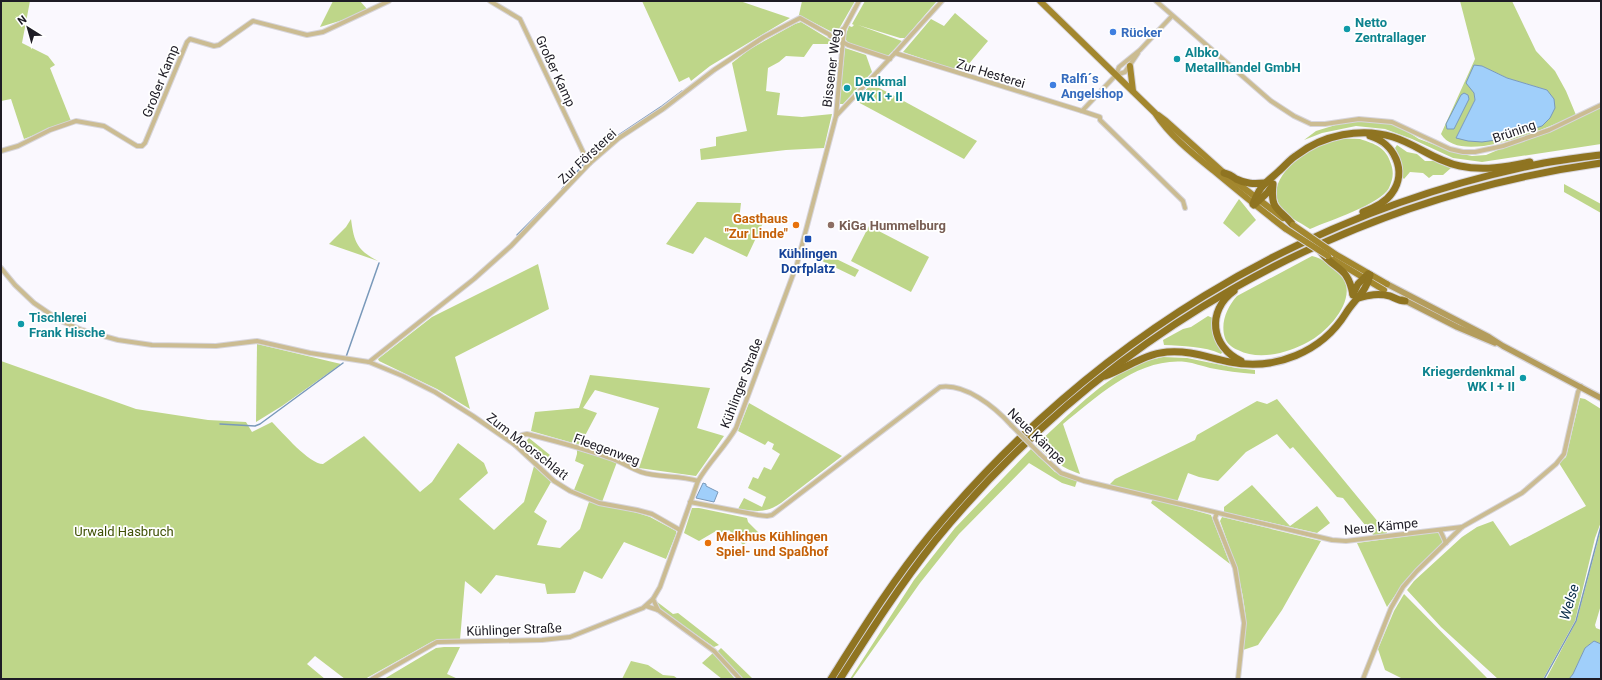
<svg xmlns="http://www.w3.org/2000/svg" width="1602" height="680" font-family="Roboto,sans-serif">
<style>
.green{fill:#bed689;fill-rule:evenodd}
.water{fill:#a0cffa;stroke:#7999ba}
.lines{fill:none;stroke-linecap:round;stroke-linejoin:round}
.stream{stroke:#7999ba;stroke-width:1.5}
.street-casing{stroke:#d7d5db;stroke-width:6}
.secondary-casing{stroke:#d7d5db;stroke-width:8}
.primary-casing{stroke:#d7d5db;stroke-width:8}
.highway-casing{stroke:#d7d5db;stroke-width:9}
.street{stroke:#cbbc92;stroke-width:4}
.secondary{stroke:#b49d5d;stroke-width:5.5}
.primary{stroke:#a3872e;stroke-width:6}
.highway{stroke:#8f7421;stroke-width:7}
.street-bridge-casing{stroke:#d7d5db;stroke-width:6;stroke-linecap:butt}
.primary-bridge-casing{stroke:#d7d5db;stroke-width:8;stroke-linecap:butt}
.street-bridge{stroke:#cbbc92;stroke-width:4}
.primary-bridge{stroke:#a3872e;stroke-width:6}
.culture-dot{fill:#0f9aa8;stroke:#fff;stroke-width:1.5}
.shop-dot{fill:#3f7fe0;stroke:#fff;stroke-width:1.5}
.food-dot{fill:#e8710a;stroke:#fff;stroke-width:1.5}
.education-dot{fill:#8d6e63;stroke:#fff;stroke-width:1.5}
.transit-dot{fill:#1a4fb4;stroke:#fff;stroke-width:1.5}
.labels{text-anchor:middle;stroke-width:3.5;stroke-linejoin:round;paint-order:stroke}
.culture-label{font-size:13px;font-weight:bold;fill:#0d838f;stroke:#fff;text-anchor:start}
.shop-label{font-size:13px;font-weight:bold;fill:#366cbe;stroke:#fff;text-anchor:start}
.street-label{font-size:13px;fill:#1e1c25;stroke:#fff}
.food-label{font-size:13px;font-weight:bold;fill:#c56008;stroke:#fff;text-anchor:end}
.education-label{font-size:13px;font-weight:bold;fill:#785e54;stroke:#fff;text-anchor:start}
.transit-label{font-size:13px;font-weight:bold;fill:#164399;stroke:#fff}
.park-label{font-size:13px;fill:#405106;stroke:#fff}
.water-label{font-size:14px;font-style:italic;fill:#082c47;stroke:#fff}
</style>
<rect width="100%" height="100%" fill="#faf8fe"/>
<g class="green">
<path d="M2,1H30L22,43L48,56L55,65L50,68L71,121L24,139L11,99L1,101Z"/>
<path d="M333,1H360L367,9L346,19L320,27Z"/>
<path d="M642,1H740L790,18L710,66L691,81L689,77L679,82Z"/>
<path d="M802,1H855L839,29L832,32L799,15Z"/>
<path d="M865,1H937L905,38H900L858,25L902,41L887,57L847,42L845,37L849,26L852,27L854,25L852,24Z"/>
<path d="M1460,1H1512L1536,51L1555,71L1566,91L1576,115C1549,127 1461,167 1441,134L1475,59ZM1482,66L1507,78L1547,90L1456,138L1475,100L1474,93Z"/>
<path d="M955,13L988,41L962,72L903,52L931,19L944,26Z"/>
<path d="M801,22L837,44H813L804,57L786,56L779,62L768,68L766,91L780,93L777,115L802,117L832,114L824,148L786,150L701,160L700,149L716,146V137L747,131L732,63L750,49L795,24Z"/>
<path d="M845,48L866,55L872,72L843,104H839Z"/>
<path d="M871,84L889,93L977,141L964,159L856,101Z"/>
<path d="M1601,106V144L1482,162L1453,158L1412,139L1385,129L1356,126L1322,133L1304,140L1316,131L1342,123L1362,121L1392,124L1408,132L1419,139L1457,153L1472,156L1486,155Z"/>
<path d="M1360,139C1375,144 1386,147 1391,164C1394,173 1393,179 1389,188C1381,204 1328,221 1310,229C1300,222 1284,216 1279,204C1265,176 1310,147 1332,141C1340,138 1351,139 1360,139Z"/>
<path d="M1397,145L1407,152L1417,154L1425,161H1436L1451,168L1443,175H1433L1429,178L1423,173L1410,172L1404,179L1402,177C1402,166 1401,157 1395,148Z"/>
<path d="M1564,184L1601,204V213L1564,192Z"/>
<path d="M1239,199L1256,220L1239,237L1223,223Z"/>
<path d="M697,202L741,203L739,220L763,223L747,257L705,237L693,254L666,244Z"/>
<path d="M351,219C354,242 357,250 378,261L329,244L346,227Z"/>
<path d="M869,226L929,257L911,292L851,261Z"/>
<path d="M826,254L859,270L855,277L822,261Z"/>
<path d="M1312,256C1322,258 1328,264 1336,270C1364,292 1331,330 1308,342C1288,353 1259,361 1238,350C1233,348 1227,344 1225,338C1220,323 1227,307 1237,296Z"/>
<path d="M538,264L549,309L455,357L470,409L437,389L379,361L378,359L432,317Z"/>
<path d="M1208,316L1215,319L1223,351L1221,354C1204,346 1183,346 1164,345L1163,340L1183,329L1191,327Z"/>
<path d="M257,344L341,364L282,406L256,422Z"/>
<path d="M1163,357L1187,358L1236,368L1255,370V374C1240,373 1225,371 1210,368C1202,366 1194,363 1186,362C1138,357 1097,397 1063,424L1080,474C1058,466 1053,460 1036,445C1068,416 1102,379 1142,362C1148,360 1156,359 1163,357Z"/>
<path d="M1,361L136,409L208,420L246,422L252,432L272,422C283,433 309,464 323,464L364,436L420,492L432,482L458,443L484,463L488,473L459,499L494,530L524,502L534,466L551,482L534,512L547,521L537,545L560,548L580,529L589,502L638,513L650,517L676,531V534L666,559L624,542L602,579L584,571L575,593L547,594L545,584L496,575L481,594L465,581L460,640L433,641L365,679H345L315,656L307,664L325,679H1Z"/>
<path d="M590,375L710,388L697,428L724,436L696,476L639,468L659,408L595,390L583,408L597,413L580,445L531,431L535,412L579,408Z"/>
<path d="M1580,398L1585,399L1601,409V522L1595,538L1575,621L1543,679H1498L1441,627L1407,590L1414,581L1462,537L1477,527L1493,521L1510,546L1586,506L1559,463L1566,457Z"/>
<path d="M1277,399L1388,534L1374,536L1343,498L1337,497L1293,447L1290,449L1277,434L1246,452L1218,481L1199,477L1188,473L1177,502L1109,485L1115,479L1195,440L1197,435L1257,401L1267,404Z"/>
<path d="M749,403L842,456L781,503C765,514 756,511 738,509L744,498L762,507L766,497L748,488L753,477L758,479L764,467L771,470L780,454L772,449L774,444L768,441L765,445L738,431Z"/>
<path d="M529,438L550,455L543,462L539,461L523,447L524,443Z"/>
<path d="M1031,449L1055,472L1077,481L1075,487L1062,483L1029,463L959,534L920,583L852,679H850L914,580L955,528Z"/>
<path d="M577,450L617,462L602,502L574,490L584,465L575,461L577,454Z"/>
<path d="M1252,485L1290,526L1317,506L1330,523L1317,533L1224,512V507Z"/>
<path d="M1153,499L1211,515L1230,564L1151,503Z"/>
<path d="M692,508H699L747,518L748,522L759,533L743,545L729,530L725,533L716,531L699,541L684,533Z"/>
<path d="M1222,517L1321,541L1282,610L1258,645L1243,650C1244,641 1246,631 1246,622C1244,586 1232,554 1220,521Z"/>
<path d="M1601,529V605L1595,625L1596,628L1601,630V644L1594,641L1585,648L1573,674L1569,679H1546L1577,620Z"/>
<path d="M1438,532L1444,542L1402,585L1387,607L1357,543Z"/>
<path d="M1404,594L1488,679H1403L1385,670L1378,649L1394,611Z"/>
<path d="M656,601L673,614L678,613L719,645L714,647L659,609Z"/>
<path d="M444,647H460L447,674L458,679H384L436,648Z"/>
<path d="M721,648L753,679H743L717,652Z"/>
<path d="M713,653L735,679H722L702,663Z"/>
<path d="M631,661L648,665L663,675L674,676L678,679H622Z"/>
</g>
<g class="water">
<path d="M1474,65L1482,66L1507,78L1547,90L1554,99L1555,108L1550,118L1542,126L1496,140L1482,142L1468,141L1456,138L1475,100L1474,93L1466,83Z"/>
<path d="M1464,93L1468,95L1469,99L1454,129H1447L1446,124L1461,95Z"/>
<path d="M703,483L706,484V486L718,492L714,502L696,498Z"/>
<path d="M1594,641L1601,644V679H1569L1573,674L1585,648Z"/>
</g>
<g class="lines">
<g class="stream">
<path d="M593,157L617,136L662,106L682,91"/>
<path d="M562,189L583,165"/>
<path d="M517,235L550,202"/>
<path d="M346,357L379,263"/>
<path d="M220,424L255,426L260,424L343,363"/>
<path d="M1544,679L1576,621L1601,526"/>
</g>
<g class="street-casing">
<g id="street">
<path d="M490,1L520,19L585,156L590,163"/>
<path d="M1156,1L1271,101L1294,116L1311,124H1325L1359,119L1392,122L1450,149L1463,152H1475L1503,146L1549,130L1601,105"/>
<path d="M830,36L837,34L843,29"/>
<path d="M895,53L1082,111L1116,75L1119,67L1140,50L1172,16"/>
<path d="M1116,75L1125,72L1138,53"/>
<path d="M1082,111L1100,117V120L1183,201L1185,208"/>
<path d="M836,116L844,29L859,1"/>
<path d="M1,151L18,146L50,130L76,121L104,126L137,146H142L145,143L187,42L190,39L214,46L219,45L253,21L307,35L323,32L389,1"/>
<path d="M1,268L15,285L34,303L59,320L82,330L118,340L152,345L216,346L257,341L310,353L369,362L403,376L435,392L473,416L515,445L554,481L570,491L599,503L637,510L652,514L680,530"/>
<path d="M369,362L474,279L511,246L590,163L619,138L663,109L714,70L764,37L800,18L848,45L890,59"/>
<path d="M515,445L522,435L527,434C555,441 583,448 610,458C620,461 630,468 641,472C659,478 679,475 698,481"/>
<path d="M1040,454L1061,473L1084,481L1332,540L1346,541L1462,527"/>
<path d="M690,502L758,515L767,516L772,515L940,387C965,383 995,407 1011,425"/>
<path d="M1217,513L1215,518L1235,568L1244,623L1238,679"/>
<path d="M1440,530L1446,543"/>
<path d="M653,599L658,610L714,651L740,679"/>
<path d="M646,606L658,610"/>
<path d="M372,679L437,642L542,640L570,637L643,608L653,599L660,587L698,481C709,462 725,447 736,428L797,264L836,116L895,53L942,1"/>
<path d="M1363,679L1391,608L1403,587L1417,571L1462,527L1522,493L1556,464L1564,454L1578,392L1581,386"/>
</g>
</g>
<g class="secondary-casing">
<g id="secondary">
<path d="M1387,284L1489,337L1503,346L1601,398"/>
<path d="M1402,299L1457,327L1495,343"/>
</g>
</g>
<g class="primary-casing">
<g id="primary">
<path d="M1040,1L1155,113C1170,136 1193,154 1214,171C1238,191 1261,210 1286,229"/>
<path d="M1130,66L1133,91"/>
<path d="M1158,115L1166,121L1224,173L1283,218"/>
<path d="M1335,254L1387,284"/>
<path d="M1329,257L1384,290"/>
</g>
</g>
<g class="highway-casing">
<g id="highway">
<path d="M1224,173C1229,174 1232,176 1236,179C1246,184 1254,184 1265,183"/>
<path d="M1273,184C1270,212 1279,207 1293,225"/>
<path d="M1253,204C1260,185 1265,184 1279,171C1285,166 1290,159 1297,155C1323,135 1361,127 1393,137C1416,144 1435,161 1460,166C1483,171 1507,167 1530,162"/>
<path d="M1254,205L1268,192L1272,186"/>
<path d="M1363,212C1374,208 1386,202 1392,193C1408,171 1394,143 1370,136"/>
<path d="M1321,252C1336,271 1348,266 1353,295"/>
<path d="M1234,291C1206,311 1211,347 1241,361"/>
<path d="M1353,294L1358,284L1368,274"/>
<path d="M1358,298C1369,295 1378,293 1390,296C1395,298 1399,301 1405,301"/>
<path d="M1105,376C1127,368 1144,354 1167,352C1190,350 1209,358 1230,362C1275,371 1322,352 1346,313C1354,300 1367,291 1370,275"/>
<path d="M831,679C862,630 893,580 930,535C1088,344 1299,212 1544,163C1563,160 1582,157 1601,155"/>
<path d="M840,679C870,632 900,585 935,541C1103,336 1338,200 1601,163"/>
</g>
</g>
<use href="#street" class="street"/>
<use href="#secondary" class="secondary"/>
<use href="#primary" class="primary"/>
<use href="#highway" class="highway"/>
<g class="street-bridge-casing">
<path id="street-bridge" d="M1011,425L1040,454"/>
</g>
<g class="primary-bridge-casing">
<g id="primary-bridge">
<path d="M1293,225L1335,254"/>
<path d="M1286,229L1328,256"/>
</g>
</g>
<use href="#street-bridge" class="street-bridge"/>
<use href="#primary-bridge" class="primary-bridge"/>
</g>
<g class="culture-dot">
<circle cx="1347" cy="29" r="4"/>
<circle cx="1177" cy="59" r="4"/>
<circle cx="847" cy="88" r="4"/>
<circle cx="21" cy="324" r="4"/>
<circle cx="1523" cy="378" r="4"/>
</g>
<g class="shop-dot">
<circle cx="1113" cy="32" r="4"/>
<circle cx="1053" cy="85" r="4"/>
</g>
<g class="food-dot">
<circle cx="796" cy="225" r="4"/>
<circle cx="708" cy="543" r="4"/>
</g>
<circle class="education-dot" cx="831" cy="225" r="4"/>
<rect class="transit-dot" x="804" y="235" width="8" height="8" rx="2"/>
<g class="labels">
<g class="culture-label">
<text x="1355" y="27">Netto<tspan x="1355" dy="15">Zentrallager</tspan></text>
<text x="1185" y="57">Albko<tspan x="1185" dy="15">Metallhandel GmbH</tspan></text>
<text x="855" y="86">Denkmal<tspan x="855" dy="15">WK I + II</tspan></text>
<text x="29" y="322">Tischlerei<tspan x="29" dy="15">Frank Hische</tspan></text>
<text x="1515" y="376" text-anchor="end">Kriegerdenkmal<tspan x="1515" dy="15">WK I + II</tspan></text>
</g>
<g class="shop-label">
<text x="1121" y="37">Rücker</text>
<text x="1061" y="83">Ralfi´s<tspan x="1061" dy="15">Angelshop</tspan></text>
</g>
<g class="street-label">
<text transform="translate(831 68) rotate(-83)" y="5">Bissener Weg</text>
<text transform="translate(556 71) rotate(65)" y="5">Großer Kamp</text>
<text transform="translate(991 73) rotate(17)" y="5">Zur Hesterei</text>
<text transform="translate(160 81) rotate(-68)" y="5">Großer Kamp</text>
<text transform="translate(1514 131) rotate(-19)" y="5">Brüning</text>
<text transform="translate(587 156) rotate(-43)" y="5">Zur Försterei</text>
<text transform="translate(741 383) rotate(-69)" y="5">Kühlinger Straße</text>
<text transform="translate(1037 436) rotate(44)" y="5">Neue Kämpe</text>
<text transform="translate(528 446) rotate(38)" y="5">Zum Moorschlatt</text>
<text transform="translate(607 449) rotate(20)" y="5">Fleegenweg</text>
<text transform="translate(1381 526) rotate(-6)" y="5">Neue Kämpe</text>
<text transform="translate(514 629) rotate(-2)" y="5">Kühlinger Straße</text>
</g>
<g class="food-label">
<text x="788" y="223">Gasthaus<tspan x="788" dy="15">"Zur Linde"</tspan></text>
<text x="716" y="541" text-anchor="start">Melkhus Kühlingen<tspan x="716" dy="15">Spiel- und Spaßhof</tspan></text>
</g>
<g class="education-label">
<text x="839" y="230">KiGa Hummelburg</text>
</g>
<g class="transit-label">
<text x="808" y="258">Kühlingen<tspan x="808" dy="15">Dorfplatz</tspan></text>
</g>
<g class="park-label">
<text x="124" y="536">Urwald Hasbruch</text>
</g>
<g class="water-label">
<text transform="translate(1569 602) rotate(-73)" y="5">Welse</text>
</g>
</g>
<rect width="1602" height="680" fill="none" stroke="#1e1c25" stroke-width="4"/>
<g transform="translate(28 28) rotate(323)" stroke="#ffffff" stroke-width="3" paint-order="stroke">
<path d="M0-3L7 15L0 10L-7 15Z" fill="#1e1c25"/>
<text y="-6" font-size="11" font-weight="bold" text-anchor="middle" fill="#1e1c25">N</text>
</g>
</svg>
